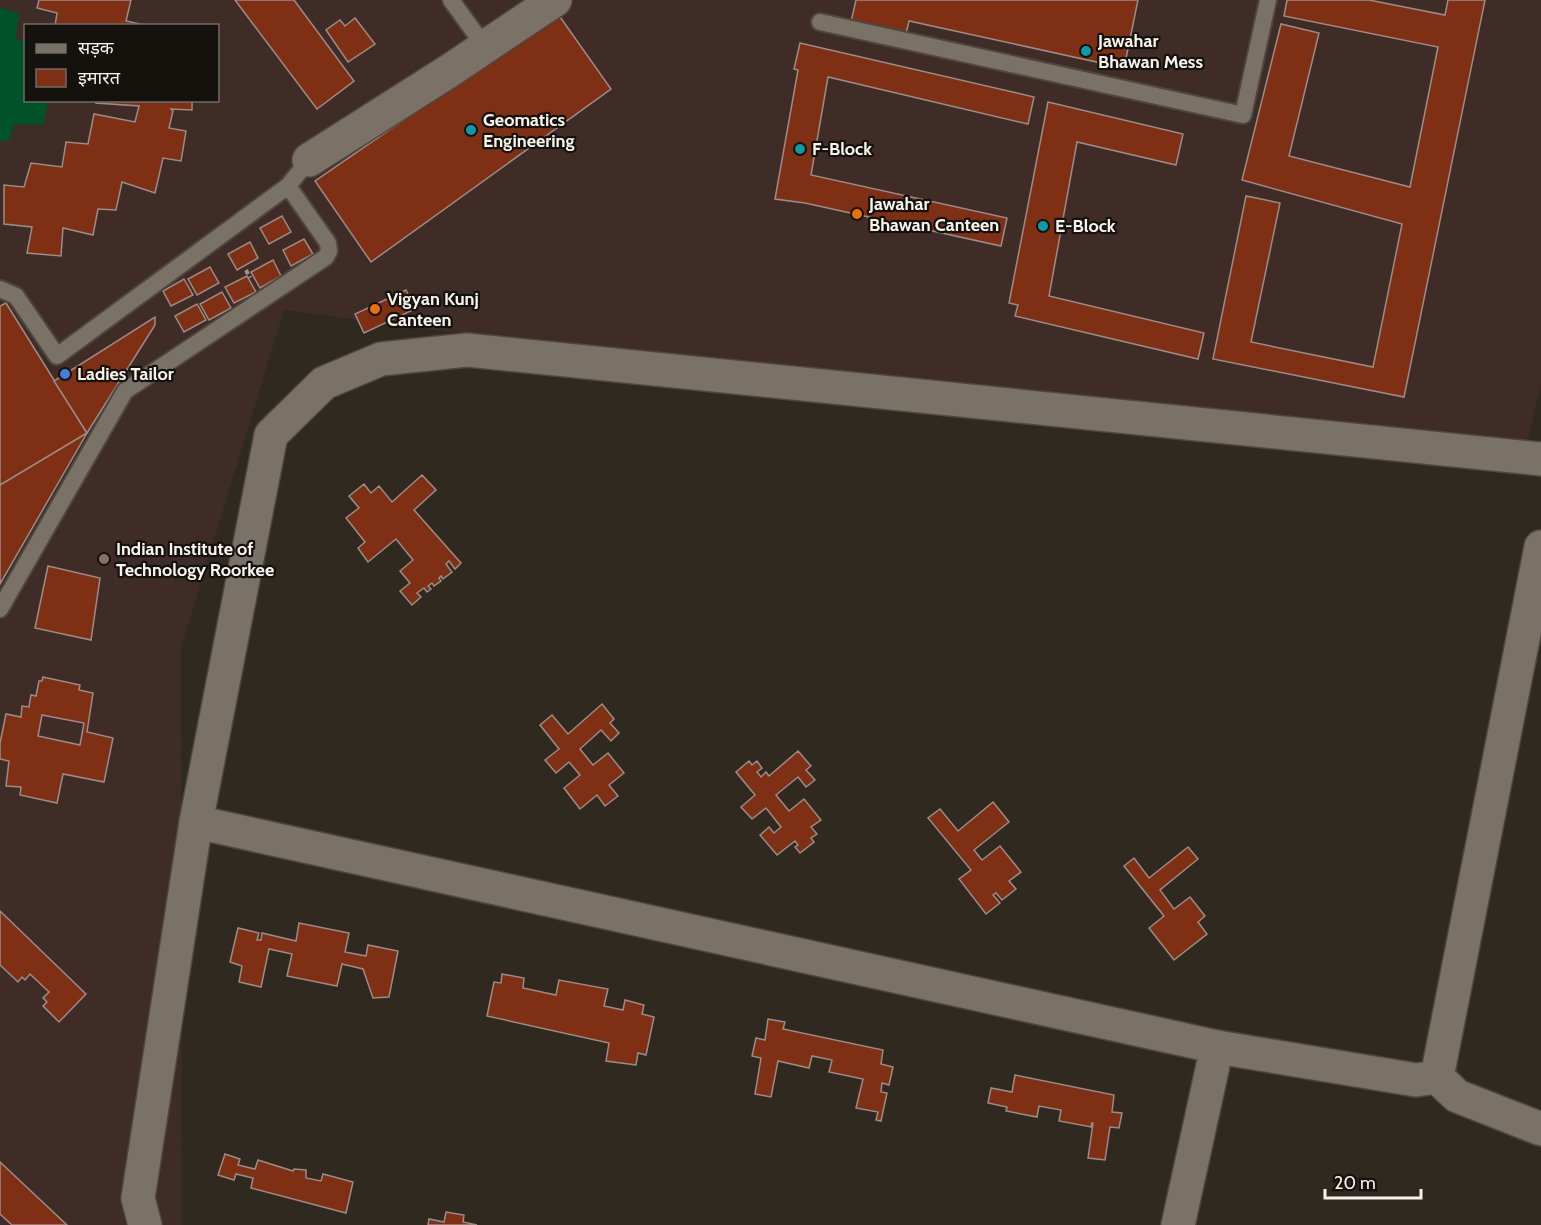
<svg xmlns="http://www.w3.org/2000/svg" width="1541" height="1225" font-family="Cabin,'Noto Sans Devanagari',sans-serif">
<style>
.education{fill:#3f2c27;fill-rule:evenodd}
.green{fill:#005329}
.building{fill:#7f3014;stroke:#9b8c87;stroke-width:1.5;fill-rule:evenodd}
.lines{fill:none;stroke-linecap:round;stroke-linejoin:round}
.service-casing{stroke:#4d4740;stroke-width:20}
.minor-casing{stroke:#4d4740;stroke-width:36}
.path{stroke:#9c968f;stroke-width:4;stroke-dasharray:4.5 3;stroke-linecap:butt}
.service{stroke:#7a7267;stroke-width:16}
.minor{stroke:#7a7267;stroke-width:33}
.culture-dot{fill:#0f9aa8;stroke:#15120e;stroke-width:2}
.food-dot{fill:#e8710a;stroke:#15120e;stroke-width:2}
.shop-dot{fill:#3f7fe0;stroke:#15120e;stroke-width:2}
.education-dot{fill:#8d6e63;stroke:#15120e;stroke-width:2}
.labels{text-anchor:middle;stroke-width:4.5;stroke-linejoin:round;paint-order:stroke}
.poi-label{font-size:18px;font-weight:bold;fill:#f7f3ed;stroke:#15120e;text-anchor:start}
</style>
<rect width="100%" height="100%" fill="#302920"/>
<path class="education" d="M0,0H1541V384L1521,471L284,310L181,648L182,1225H0ZM26,26H218V100H26Z"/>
<path class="green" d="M0,8L19,13L16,39L25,41L26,100L57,101L48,103L43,125L14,124L9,141H0Z"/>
<g class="building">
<path d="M39,0H131L126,21L149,26H55L57,13L37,8Z"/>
<path d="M235,0H294L354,81L317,109Z"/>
<path d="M856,0H1138L1124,68L909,21L906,34L851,22Z"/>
<path d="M1287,0H1369L1445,15L1448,0H1485L1404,397L1213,359L1246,196L1280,203L1251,342L1373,367L1402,224L1242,180L1281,24L1319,33L1289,156L1410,187L1438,47L1284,16Z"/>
<path d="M558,14L611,89L371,262L315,181Z"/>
<path d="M355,18L375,44L348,62L326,30L340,20L345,26Z"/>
<path d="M800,43L1034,97L1028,124L828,77L811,175L1007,218L1001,246L805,203L775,199L798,70L794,69Z"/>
<path d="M97,100H192V110L171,109L173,111L169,128L186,131L181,161L163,158L155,193L122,182L116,210L98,209L93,235L63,228L61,256L27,253L32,227L4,224V185L24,187L31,163L62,167L66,142L88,144L94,114L135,122L139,106L96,103Z"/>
<path d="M1048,102L1183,134L1176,165L1077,142L1049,296L1204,333L1198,359L1015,316L1018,305L1009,303Z"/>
<path d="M282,216L291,232L269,244L260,228Z"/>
<path d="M304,239L313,254L291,266L283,250Z"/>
<path d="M250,242L258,258L237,270L228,254Z"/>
<path d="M273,260L281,276L260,288L251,272Z"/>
<path d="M210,267L219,283L197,295L188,279Z"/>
<path d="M247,276L256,292L234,303L225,287Z"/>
<path d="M184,279L193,295L171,306L163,291Z"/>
<path d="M406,290L415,309L364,333L355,314Z"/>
<path d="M222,292L231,308L209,320L200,304Z"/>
<path d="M6,303L87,433L0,485V306Z"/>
<path d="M197,304L206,320L184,332L175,316Z"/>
<path d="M155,317V325L87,433L54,381Z"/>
<path d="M87,433L0,584V485Z"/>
<path d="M422,475L436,490L414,510L461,563L455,569L449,561L446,564L452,572L443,579L441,576L439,578L441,581L434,586L432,583L428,586L431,589L427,592L424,588L417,593L421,597L412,605L400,591L410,583L400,571L413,560L396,539L368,562L358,548L365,542L346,518L359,508L349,496L364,484L371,493L379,486L392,502Z"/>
<path d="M48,566L100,578L91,640L35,628Z"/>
<path d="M43,677L80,685L79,690L93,693L87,732L113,738L104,782L63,774L57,803L20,795L21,787L6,786L9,761L0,759V743L6,714L21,717L22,706L29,707L31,695L36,696L39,681H42ZM42,715L84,723L80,745L38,736Z"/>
<path d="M602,704L614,719L610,723L619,733L611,741L601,730L580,749L593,765L608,753L624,773L609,785L618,796L605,806L597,795L580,809L564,788L580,775L569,762L556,773L545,760L559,749L540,725L552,715L568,734Z"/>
<path d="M798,751L811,766L806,770L815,780L806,787L798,777L776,795L789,811L804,799L821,820L811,827L817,834L811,838L814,842L800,853L795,847L798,845L795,841L777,855L760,835L769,827L774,833L781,827L766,808L752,819L741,807L755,795L736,772L749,761L752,765L757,761L762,768L757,772L761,777L766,772L769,776Z"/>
<path d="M993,802L1009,822L974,850L982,860L1000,846L1021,872L1009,881L1016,889L1002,900L996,893L993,895L1000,903L986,914L959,879L971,870L928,818L940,809L958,831Z"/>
<path d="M1188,847L1198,859L1160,890L1174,909L1190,897L1205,916L1198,922L1207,934L1174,960L1149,928L1164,916L1124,866L1134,858L1149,878Z"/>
<path d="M0,911L86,994L59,1022L43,1006L47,1002L43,998L49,992L30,974L25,980L22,977L18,982L0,965Z"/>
<path d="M299,923L349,933L345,952L366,956L368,945L398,951L389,997L373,998L363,969L342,964L337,986L287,976L292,954L269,949L261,987L239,982L242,966L230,962L238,928L259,933L257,940H261L262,933L296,941Z"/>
<path d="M502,974L524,978L523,988L556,995L559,980L608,989L604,1006L623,1010L625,1000L644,1005L642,1014L654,1017L646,1055L638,1053L636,1065L606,1061L609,1043L487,1016L494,982L501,983Z"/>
<path d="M768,1019L785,1022L783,1029L883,1050L881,1064L893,1067L889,1085L882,1083L881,1092L887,1093L881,1121L876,1120L878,1112L856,1108L863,1079L829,1072L832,1060L812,1056L809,1068L778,1061L771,1097L755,1094L761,1058L752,1056L756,1038L765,1040Z"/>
<path d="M1015,1075L1114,1095L1112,1112L1122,1113L1119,1128L1110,1127L1105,1160L1088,1158L1093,1123H1092L1091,1127L1059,1121L1061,1110L1039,1106L1037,1117L1006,1111L1007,1107L988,1103L991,1088L1012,1092Z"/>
<path d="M225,1154L240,1159L238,1165L255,1169L258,1160L293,1171L294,1169L306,1170V1178L321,1181L323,1174L353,1182L346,1213L251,1188L253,1178L236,1174L234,1180L218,1175Z"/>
<path d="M0,1162L67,1225H12L0,1214Z"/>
<path d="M446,1212L464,1215L463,1222L477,1225H428L429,1219L444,1222Z"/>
</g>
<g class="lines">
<g class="service-casing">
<g id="service">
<path d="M451,0L485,47"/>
<path d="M820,22L1243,115L1268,0"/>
<path d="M0,289L16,296L57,356L288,186L309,160"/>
<path d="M0,609L125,391L326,257L329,251L328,243L288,186"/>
</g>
</g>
<g class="minor-casing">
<g id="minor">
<path d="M309,160L449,71L555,0"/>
<path d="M196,822L1217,1047L1416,1080L1437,1077"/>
<path d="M1437,1077L1541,547"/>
<path d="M1437,1077L1457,1096L1541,1129"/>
<path d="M145,1225L138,1198L196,822L271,435L324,383L381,359L467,350L1541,459"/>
<path d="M1178,1225L1217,1047"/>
</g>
</g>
<path class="path" d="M246,270L250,278"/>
<use href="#service" class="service"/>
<use href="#minor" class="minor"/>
</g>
<g class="culture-dot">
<circle cx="1086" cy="51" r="6"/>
<circle cx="471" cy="130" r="6"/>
<circle cx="800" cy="149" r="6"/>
<circle cx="1043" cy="226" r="6"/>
</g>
<g class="food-dot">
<circle cx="857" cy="214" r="6"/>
<circle cx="375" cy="309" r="6"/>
</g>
<circle class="shop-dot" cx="65" cy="374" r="6"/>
<circle class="education-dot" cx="104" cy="559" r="6"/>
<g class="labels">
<g class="poi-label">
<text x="1098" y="47">Jawahar<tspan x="1098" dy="21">Bhawan Mess</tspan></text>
<text x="483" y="126">Geomatics<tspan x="483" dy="21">Engineering</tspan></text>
<text x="812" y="155">F-Block</text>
<text x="869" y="210">Jawahar<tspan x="869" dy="21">Bhawan Canteen</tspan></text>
<text x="1055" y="232">E-Block</text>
<text x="387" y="305">Vigyan Kunj<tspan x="387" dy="21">Canteen</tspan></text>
<text x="77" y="380">Ladies Tailor</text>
<text x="116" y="555">Indian Institute of<tspan x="116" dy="21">Technology Roorkee</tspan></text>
</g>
</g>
<rect x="24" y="24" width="195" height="78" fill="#15120e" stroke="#6f6c67" stroke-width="1.5"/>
<rect x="36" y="44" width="30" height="9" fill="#7a7267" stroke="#6f6c67" stroke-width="1.5"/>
<text x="78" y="54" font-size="18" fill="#f7f3ed">सड़क</text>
<rect x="36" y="69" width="30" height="18" fill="#7f3014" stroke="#6f6c67" stroke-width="1.5"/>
<text x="78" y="84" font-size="18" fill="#f7f3ed">इमारत</text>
<path d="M1325 1189v9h96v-9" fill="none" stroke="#f7f3ed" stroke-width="3"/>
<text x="1334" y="1189" font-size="18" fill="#f7f3ed" stroke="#15120e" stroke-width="4.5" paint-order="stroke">20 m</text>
</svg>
